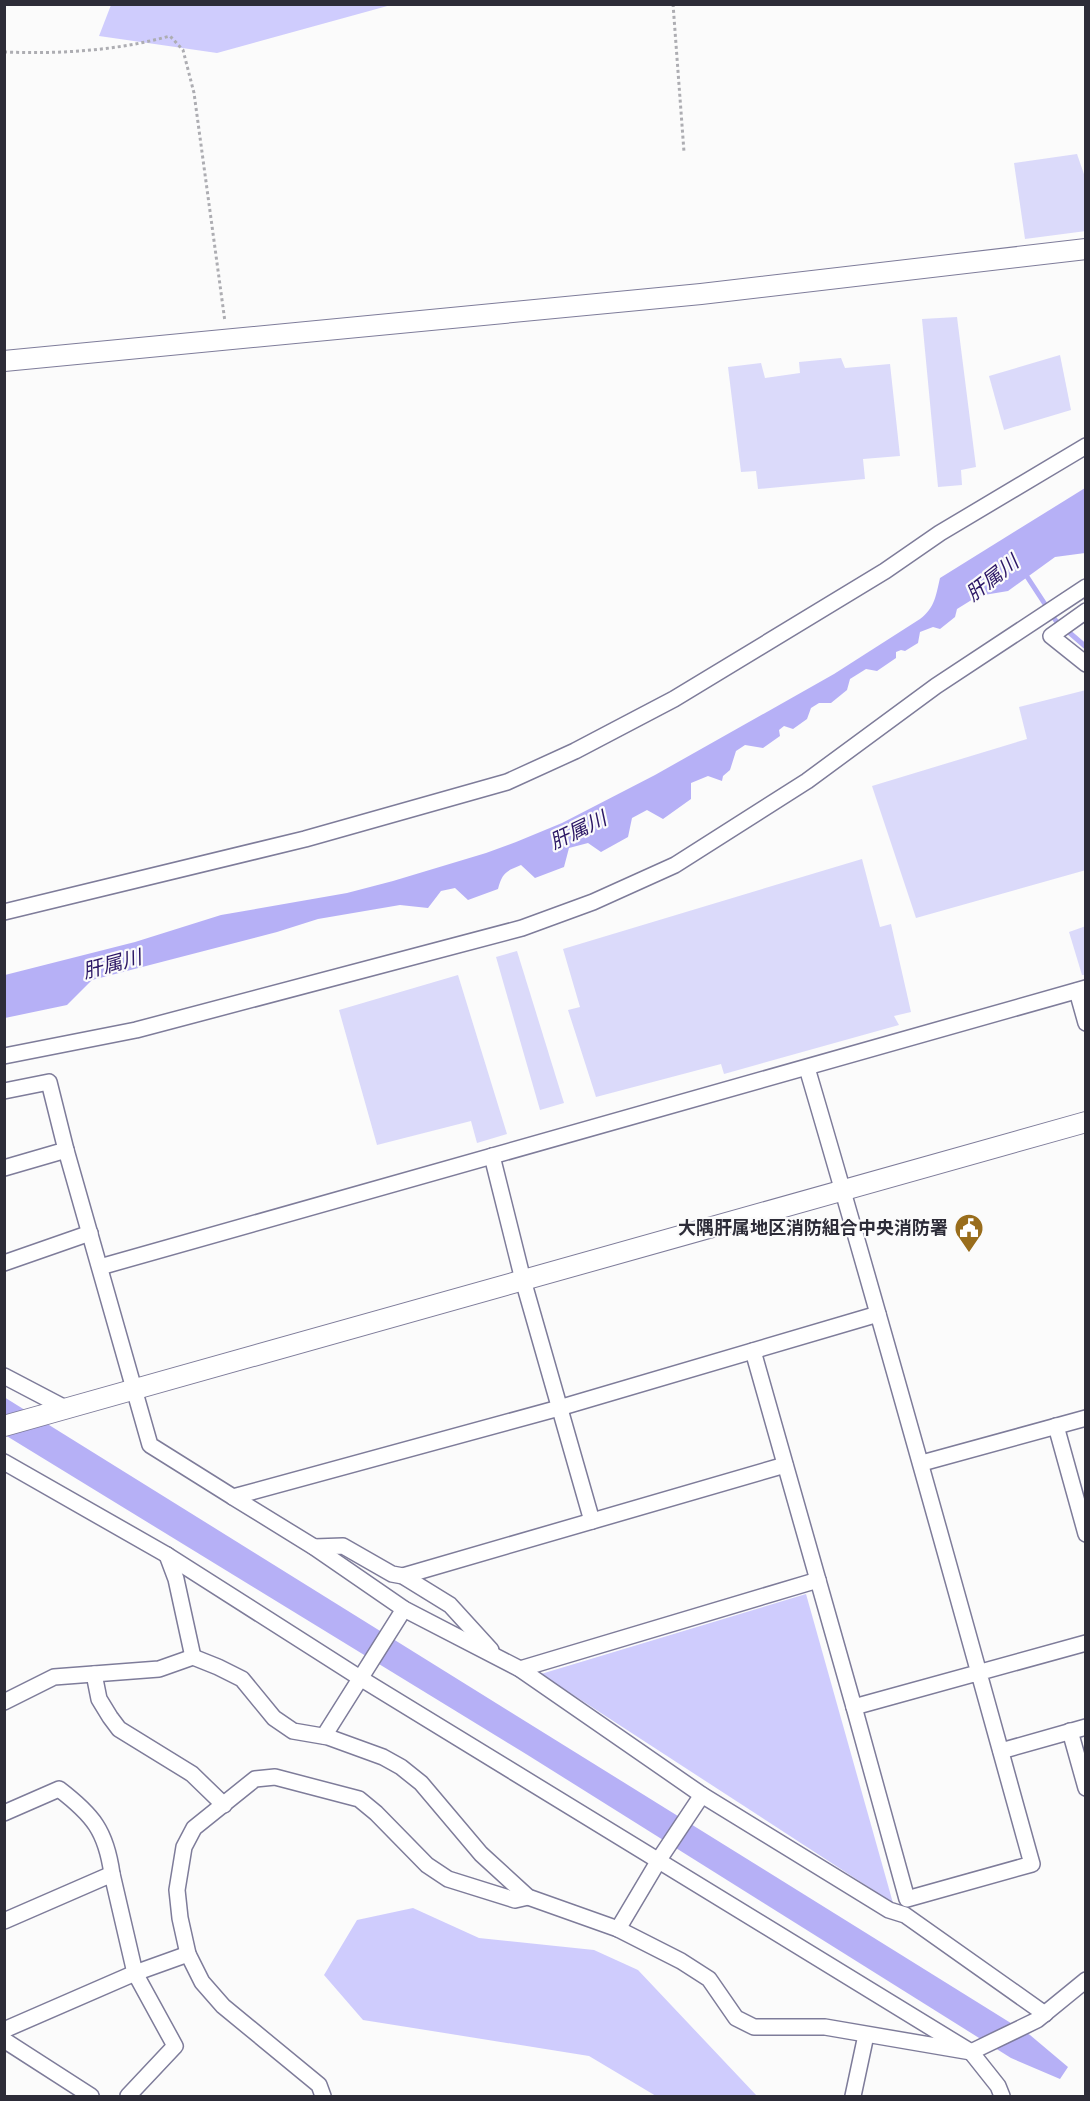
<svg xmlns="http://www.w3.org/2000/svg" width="1090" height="2101" font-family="'PT Sans Narrow','Noto Sans JP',sans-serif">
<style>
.green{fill:#cfccfd}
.water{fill:#b6b0f6}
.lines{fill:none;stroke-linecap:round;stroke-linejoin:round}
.stream{stroke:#b6b0f6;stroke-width:5}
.building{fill:#dbdafa}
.minor-casing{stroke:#7e7c9a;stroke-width:18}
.tertiary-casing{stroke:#7e7c9a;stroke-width:22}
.path{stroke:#adadb2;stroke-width:3;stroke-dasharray:3 3;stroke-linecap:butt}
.minor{stroke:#fff;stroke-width:15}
.tertiary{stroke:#fff;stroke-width:20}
.labels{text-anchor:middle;stroke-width:4.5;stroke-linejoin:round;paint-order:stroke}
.poi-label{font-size:18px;font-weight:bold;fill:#2d2c38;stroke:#fbfbfb;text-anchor:end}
.water-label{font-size:20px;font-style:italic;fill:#2c1766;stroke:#fbfbfb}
</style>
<rect width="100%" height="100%" fill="#fbfbfb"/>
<g class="green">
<path d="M111,5V4L391,5L217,53L99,36Z"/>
<path d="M806,1594L893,1903L541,1674Z"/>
<path d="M413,1908L479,1938L594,1950L638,1970L757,2096H656L589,2056L363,2020L324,1975L357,1920Z"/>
</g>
<g class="water">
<path d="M1085,488V553L1055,557L1008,591L978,596L957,609L955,617L940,629L933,627L920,632L918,643L905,651L901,650L896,652V658L877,671L866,669L850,679L847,690L831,703H819L811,708L807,719L793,729L784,726L779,730L780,736L763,748L745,745L736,751L730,770L723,776L722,781L708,776L691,783V799L663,819L647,810L632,818L628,837L601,852L588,843L569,848L564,867L535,878L521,865C506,871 502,873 498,889L468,900L455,888L441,891L428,908L400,905L318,919L277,932L92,980L67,1005L5,1018V975L135,942L221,915L347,893L393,881L486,853L516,842L562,823L655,775L834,674L920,619C935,608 936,595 940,578Z"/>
<path d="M4,1397L1030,2035L1068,2067L1060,2079L1011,2058L526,1754L5,1435Z"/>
</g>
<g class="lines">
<path class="stream" d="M1024,572L1056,621L1086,647"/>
</g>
<g class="building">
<path d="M1077,154L1086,180V231L1025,239L1014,163Z"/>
<path d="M957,317L976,467L961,470L962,485L938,487L922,319Z"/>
<path d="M1060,355L1071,410L1004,430L989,376Z"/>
<path d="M841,358L845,368L890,364L900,456L863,459L865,479L758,489L756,471L741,472L728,367L761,363L765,378L800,373L799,362Z"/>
<path d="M1086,690V870L916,918L872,786L1027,739L1019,707Z"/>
<path d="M862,859L880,927L891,924L911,1012L894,1016L899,1025L724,1074L721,1064L596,1097L568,1010L580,1007L563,949Z"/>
<path d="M1086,926V975H1082L1069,932Z"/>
<path d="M517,951L564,1103L540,1110L496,957Z"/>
<path d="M458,975L507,1134L477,1143L471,1121L377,1145L339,1010Z"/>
</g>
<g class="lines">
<g class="minor-casing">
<g id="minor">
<path d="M1086,611L1051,636L1086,664"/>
<path d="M4,912L305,839L507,782L575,751L674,699L885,571L940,533L1086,446"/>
<path d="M1077,991L1086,1023"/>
<path d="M4,1056L136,1030L522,928L593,902L675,865L807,781L936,686L1086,587"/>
<path d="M807,1068C885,1332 958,1598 1032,1864L907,1899L854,1707L1086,1643"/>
<path d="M4,1091L49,1082L66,1150L4,1168"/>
<path d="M66,1150L150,1445L233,1497L559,1408L878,1314"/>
<path d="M492,1156L523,1280L592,1521"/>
<path d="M4,1263L90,1233"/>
<path d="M100,1267L1086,988"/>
<path d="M753,1351L854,1707"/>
<path d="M4,1376L67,1409"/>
<path d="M1056,1426L1086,1534"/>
<path d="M4,1462L167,1555L360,1678L971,2052L998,2086L1002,2096"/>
<path d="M922,1463L1086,1418"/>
<path d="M233,1497L314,1547L404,1609L520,1669L702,1795L889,1910L905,1915L1045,2014"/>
<path d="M314,1547L343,1546L392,1574L403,1576L450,1605L491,1650"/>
<path d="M167,1555L176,1579L193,1657"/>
<path d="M403,1576L785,1465"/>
<path d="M520,1669L818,1580"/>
<path d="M94,1674L99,1699L110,1717L119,1729L192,1774L224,1805"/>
<path d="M4,1702L54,1677L159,1669L193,1657L218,1667L242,1679L274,1718L293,1731L328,1737L383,1757L401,1767L421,1783L481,1854L528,1897L618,1929L681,1961L709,1979L736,2018L754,2027H825L971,2052L1037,2020L1086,1980"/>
<path d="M1070,1731L1086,1788"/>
<path d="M324,1736L404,1609"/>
<path d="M1001,1751L1086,1727"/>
<path d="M4,1813L59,1789C93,1815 106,1831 112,1874"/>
<path d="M4,1921L112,1874L135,1973L175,2046L128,2096"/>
<path d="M618,1929L662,1855L702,1795"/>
<path d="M4,2030L135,1973L188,1954"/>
<path d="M4,2040L91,2096"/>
<path d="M323,2096L319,2085L223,2006L202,1982L188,1954L180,1918L177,1890L184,1847L194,1828L255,1779L275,1777L359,1799L376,1813L427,1865L448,1879L515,1900L528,1897"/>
<path d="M853,2096L866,2035"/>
</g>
</g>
<g class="tertiary-casing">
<g id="tertiary">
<path d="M4,361L701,294L1086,249"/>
<path d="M4,1426L1086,1122"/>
</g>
</g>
<g class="path">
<path d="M673,4L684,152"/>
<path d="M4,52C61,54 115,51 170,36L183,50L194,93L225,322"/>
</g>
<use href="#minor" class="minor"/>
<use href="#tertiary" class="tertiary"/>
</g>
<defs>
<g id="civic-pin" transform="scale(1.5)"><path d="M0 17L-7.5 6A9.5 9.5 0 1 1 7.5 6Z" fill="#996d1c" stroke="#fbfbfb"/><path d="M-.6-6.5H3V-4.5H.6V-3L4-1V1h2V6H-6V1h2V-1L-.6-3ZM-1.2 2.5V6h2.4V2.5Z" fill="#fff"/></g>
</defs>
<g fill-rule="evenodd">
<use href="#civic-pin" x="969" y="1228"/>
</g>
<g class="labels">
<g class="poi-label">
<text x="948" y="1234">大隅肝属地区消防組合中央消防署</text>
</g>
<g class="water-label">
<text transform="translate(992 578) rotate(-38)" y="7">肝属川</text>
<text transform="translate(578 830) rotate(-26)" y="7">肝属川</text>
<text transform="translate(112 964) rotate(-15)" y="7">肝属川</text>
</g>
</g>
<rect width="1090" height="2101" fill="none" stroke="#2d2c38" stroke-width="12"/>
</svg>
